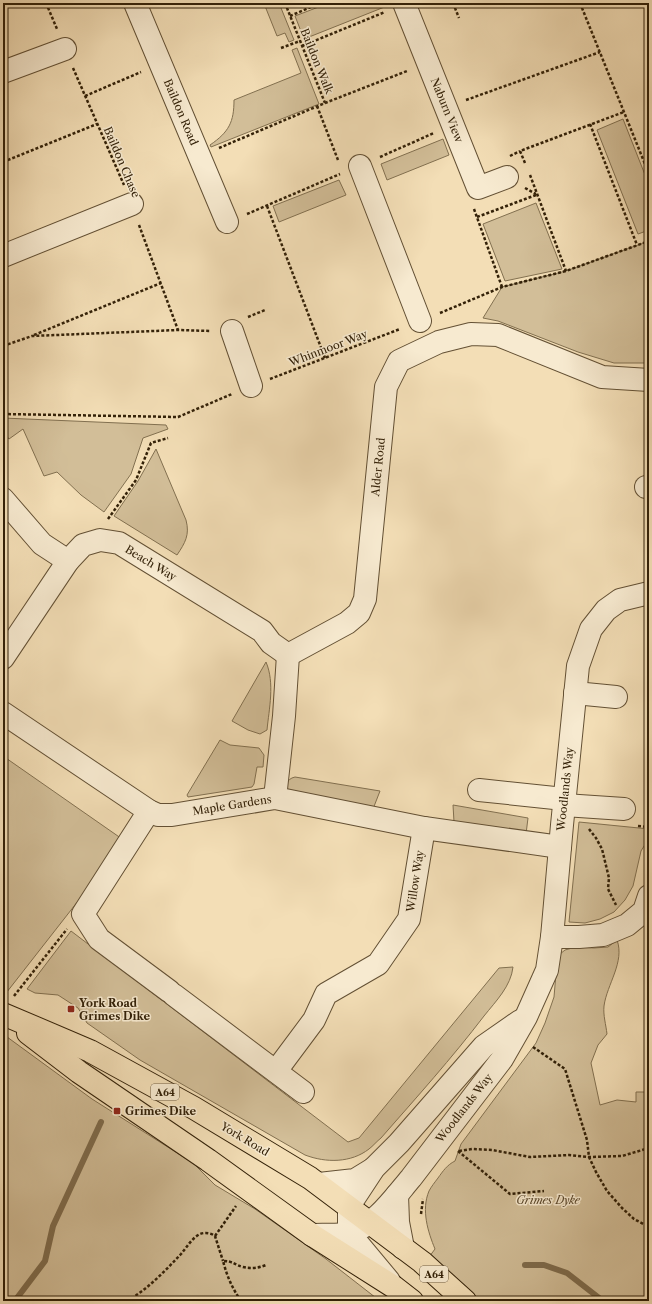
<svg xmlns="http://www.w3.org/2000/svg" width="652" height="1304" font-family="'Libre Caslon Text',serif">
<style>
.green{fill:#d2be98;stroke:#827050}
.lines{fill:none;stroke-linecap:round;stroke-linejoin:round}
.stream{stroke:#7f6c4d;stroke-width:6}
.minor-casing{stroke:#635034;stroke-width:24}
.highway-casing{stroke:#332108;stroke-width:24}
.path{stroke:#332108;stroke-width:2.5;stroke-dasharray:3 2;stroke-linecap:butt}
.minor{stroke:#f7ead0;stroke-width:22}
.highway{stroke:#f3deb6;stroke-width:22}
.poi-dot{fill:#8f2418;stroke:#f7ead0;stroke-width:1.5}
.labels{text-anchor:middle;stroke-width:3;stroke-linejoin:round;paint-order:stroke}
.shield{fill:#f7ead0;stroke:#6e5d44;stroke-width:1}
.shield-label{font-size:10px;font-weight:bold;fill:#332108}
.street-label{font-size:11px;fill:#332108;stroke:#f7ead0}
.poi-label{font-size:11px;font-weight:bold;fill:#332108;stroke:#f7ead0;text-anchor:start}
.park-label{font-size:11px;font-style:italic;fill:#5b482c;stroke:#f7ead0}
</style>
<rect width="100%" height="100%" fill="#f3deb6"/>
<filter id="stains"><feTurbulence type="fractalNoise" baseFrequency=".005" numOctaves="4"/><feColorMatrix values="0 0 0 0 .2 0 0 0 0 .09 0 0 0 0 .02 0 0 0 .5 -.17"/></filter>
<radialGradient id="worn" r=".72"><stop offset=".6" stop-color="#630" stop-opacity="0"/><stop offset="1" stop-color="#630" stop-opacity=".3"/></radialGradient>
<g class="green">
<path d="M273,3H279L294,40L289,42L285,33L277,36L265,6Z"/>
<path d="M329,3H386L387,6L304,39L295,16Z"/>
<path d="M297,48L319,104L211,147L210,145C229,132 234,122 234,100L301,73L292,50Z"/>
<path d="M623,119L649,185V230L638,234L597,130Z"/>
<path d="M443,139L449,155L387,180L381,164Z"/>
<path d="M339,180L346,195L279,222L273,206Z"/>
<path d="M536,203L562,269L505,281L483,224Z"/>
<path d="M649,241V363H614L578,352L498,321L483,318L502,287L566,271Z"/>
<path d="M3,418L166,425L168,429L143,438L131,474L104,512L81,495L57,472L44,476L23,429L9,439L3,431Z"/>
<path d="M156,449L186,520C190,535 185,543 177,555L114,516L138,481Z"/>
<path d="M266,662C275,683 269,709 267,730L260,734L248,730L232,721Z"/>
<path d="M220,740L230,745L259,748L264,755L263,767H257L254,784L252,787L188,797L187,795Z"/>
<path d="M3,756L125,841L3,997Z"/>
<path d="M295,777L380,791L373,809L289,793C285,786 286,779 295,777Z"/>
<path d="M453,805L528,818L526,834L454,822Z"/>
<path d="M579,822L649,829V838L641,851L633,886L625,900L614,912L600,919L585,923L569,922Z"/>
<path d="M71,931L348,1142L359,1138L499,968L513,967C511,986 496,1001 484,1016C452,1058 416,1098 381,1138C377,1141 373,1146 369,1149C351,1163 326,1163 305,1155L140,1060L87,1023L78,1008L58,995L35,993L27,989Z"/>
<path d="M617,940C625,962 607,984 604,1006C603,1015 606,1025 607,1034L598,1045L591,1063L600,1105L617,1100L636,1102V1092H649V1301H477L429,1257L435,1249C428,1232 421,1210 429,1191C431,1187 435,1182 438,1178C443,1171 447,1165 455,1161L461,1144L536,1043L545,1023L554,997L557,962L560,954L565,950L576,947L594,948L608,947Z"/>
<path d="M3,1034L92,1099L193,1163L215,1185L255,1209L326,1259L380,1301H3Z"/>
</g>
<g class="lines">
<g class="stream">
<path d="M525,1265H544L567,1273L603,1301"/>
<path d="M17,1301V1298L45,1261L53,1226L101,1122"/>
</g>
<g class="minor-casing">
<g id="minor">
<path d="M135,3L227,222"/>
<path d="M404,3L478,188L507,177"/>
<path d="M3,72L65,49"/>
<path d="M360,166L420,321"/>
<path d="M3,256L132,204"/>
<path d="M232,331L251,386"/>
<path d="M646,487H649"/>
<path d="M3,499L42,544L68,561"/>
<path d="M288,655L347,623L359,613L365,599L386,387L399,361L439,342L471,334L498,335L602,377L649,380"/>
<path d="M3,658L68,561L83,545L100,540L119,543L262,631L271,643L288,655"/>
<path d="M575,693L616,697"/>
<path d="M3,713L149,811L158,815H172L275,798L424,828L560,847"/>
<path d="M479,790L564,799"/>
<path d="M275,798L284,716L288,655"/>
<path d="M564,805L624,809"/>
<path d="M149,811L83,914L99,939L169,991"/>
<path d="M552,937H579L603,935L627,925L644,911L649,896"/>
<path d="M174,995L303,1092"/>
<path d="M276,1071L314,1020L326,994L378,964L409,919L424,828"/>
<path d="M319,1184L355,1180L373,1169"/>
<path d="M397,1195L398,1222L403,1248"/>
<path d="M312,1235C323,1234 339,1236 349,1233C375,1226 394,1198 411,1178L502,1059L526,1017L547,970L552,937L562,825L578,666L591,629L606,610L620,600L649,593"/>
<path d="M389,1281L349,1233V1206L374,1168L399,1143L484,1046L520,1021"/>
</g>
</g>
<g class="highway-casing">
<g id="highway">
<path d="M3,1014L90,1051L194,1108L310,1178L422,1262L465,1301"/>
<path d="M28,1033L79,1072L208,1160L312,1235L394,1287L412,1301"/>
</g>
</g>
<g class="path">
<path d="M46,3L57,29"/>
<path d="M285,3L325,103"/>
<path d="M453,3L459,18"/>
<path d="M580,3L649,174"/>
<path d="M290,16L320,3"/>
<path d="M302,46L385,12"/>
<path d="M281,48L300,41"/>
<path d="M73,68L124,185"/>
<path d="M85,96L141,72"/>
<path d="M466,100L600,52"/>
<path d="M317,106L338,160"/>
<path d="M590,124L637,245"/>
<path d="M219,148L325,103L407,71"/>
<path d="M510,156L520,151"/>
<path d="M380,157L434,133"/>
<path d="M3,162L97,124"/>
<path d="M525,163L520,151L624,112"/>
<path d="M530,175L566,271"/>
<path d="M525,188L536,194"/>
<path d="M267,206L325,358"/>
<path d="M474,209L502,287"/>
<path d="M247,214L340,174"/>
<path d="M477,217L536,195"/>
<path d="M139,225L178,330"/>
<path d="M440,313L502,287L566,271L649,241"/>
<path d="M248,317L265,310"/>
<path d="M34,335L161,283"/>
<path d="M3,346L32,336L178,330L211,331"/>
<path d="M270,379L400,329"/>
<path d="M3,414L178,417L232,394"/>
<path d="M108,519L136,480L151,443L168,438"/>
<path d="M638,826L649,827"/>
<path d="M589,829L596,838L602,849L609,878L608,889L616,905"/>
<path d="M14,996L67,929"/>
<path d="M533,1047L565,1069L587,1140L589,1157L596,1172L607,1191L622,1208L634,1219L649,1227"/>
<path d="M458,1151L510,1194L544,1191"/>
<path d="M459,1151L472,1149L492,1150L530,1157L569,1155L589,1157L622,1156L649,1148"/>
<path d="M421,1214L423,1199"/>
<path d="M215,1236L236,1206"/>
<path d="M127,1301C148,1289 165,1271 181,1254C187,1247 192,1238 200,1234C205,1232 211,1233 215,1236L223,1261"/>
<path d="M241,1301C232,1288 227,1276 223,1261C233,1261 235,1265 243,1267C251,1269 258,1268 266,1265"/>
</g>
<use href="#minor" class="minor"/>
<use href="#highway" class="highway"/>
</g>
<g class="poi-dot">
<rect x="67" y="1005" width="8" height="8" rx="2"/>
<rect x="113" y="1107" width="8" height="8" rx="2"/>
</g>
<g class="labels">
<g class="shield">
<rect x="151" y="1084" width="28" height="16" rx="3"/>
<rect x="420" y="1266" width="28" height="16" rx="3"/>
</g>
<g class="shield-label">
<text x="165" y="1096">A64</text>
<text x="434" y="1278">A64</text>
</g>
<g class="street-label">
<text transform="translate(317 61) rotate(68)" y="4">Baildon Walk</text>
<text transform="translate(447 110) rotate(68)" y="4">Naburn View</text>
<text transform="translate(181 112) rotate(67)" y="4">Baildon Road</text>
<text transform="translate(122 162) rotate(67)" y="4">Baildon Chase</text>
<text transform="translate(328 348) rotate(-21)" y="4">Whinmoor Way</text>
<text transform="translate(378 467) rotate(-84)" y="4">Alder Road</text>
<text transform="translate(151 563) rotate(31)" y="4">Beach Way</text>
<text transform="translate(565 789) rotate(-84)" y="4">Woodlands Way</text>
<text transform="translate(232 805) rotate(-9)" y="4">Maple Gardens</text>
<text transform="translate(415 881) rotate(-81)" y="4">Willow Way</text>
<text transform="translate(464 1108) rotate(-52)" y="4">Woodlands Way</text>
<text transform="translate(245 1139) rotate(31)" y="4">York Road</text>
</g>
<g class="poi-label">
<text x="79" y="1007">York Road<tspan x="79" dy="13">Grimes Dike</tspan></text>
<text x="125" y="1115">Grimes Dike</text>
</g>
<g class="park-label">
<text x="548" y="1204">Grimes Dyke</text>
</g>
</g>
<rect width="652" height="1304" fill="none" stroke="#f3deb6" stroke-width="16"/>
<rect x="4" y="4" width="644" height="1296" fill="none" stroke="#332108" stroke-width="2"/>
<rect x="8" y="8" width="636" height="1288" fill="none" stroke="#332108"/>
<rect width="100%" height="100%" filter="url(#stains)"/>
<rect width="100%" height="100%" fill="url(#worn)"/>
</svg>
